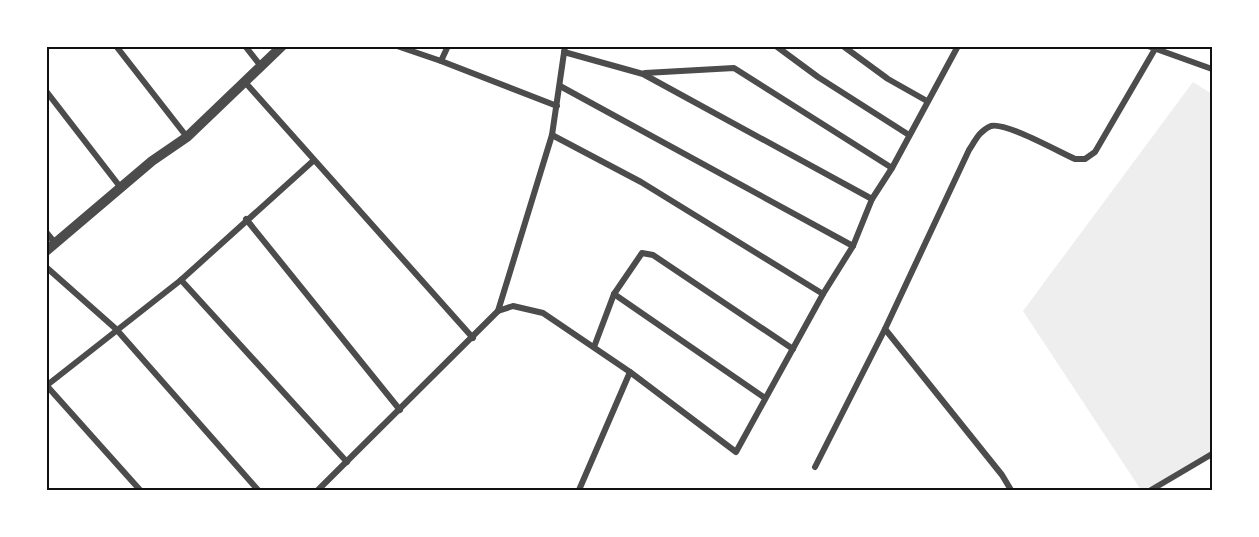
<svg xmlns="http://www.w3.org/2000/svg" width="1259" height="537" font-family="'Archivo Narrow',sans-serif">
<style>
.green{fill:#eee}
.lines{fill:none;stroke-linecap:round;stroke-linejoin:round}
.minor{stroke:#4c4c4c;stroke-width:6}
.tertiary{stroke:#4c4c4c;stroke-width:10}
.neatline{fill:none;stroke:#111;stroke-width:2}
</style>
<rect width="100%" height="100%" fill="#fff"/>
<path class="green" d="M1193,82L1212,94V454L1151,490H1141L1023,311Z"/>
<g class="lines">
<g class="minor">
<path d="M116,46L187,137"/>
<path d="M245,46L260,65"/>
<path d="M397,46L441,61L448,46"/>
<path d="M776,46L818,77L909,135"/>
<path d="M843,46L888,79L927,101"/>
<path d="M1148,46L1212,69"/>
<path d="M564,52L643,74L872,199"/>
<path d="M441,61L557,106"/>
<path d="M645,73L734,68L892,168"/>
<path d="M244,81L473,338"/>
<path d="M560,86L853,246"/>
<path d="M46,91L121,188"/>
<path d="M552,135L641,182L823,294"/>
<path d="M246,219L400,410"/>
<path d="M46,232L55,243"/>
<path d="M46,267L116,329L258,490"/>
<path d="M181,280L347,462"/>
<path d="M614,294L765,398"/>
<path d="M498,311L552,135L565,46"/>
<path d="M885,329L1002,475L1011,490"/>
<path d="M594,347L614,294L642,253L653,255L793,349"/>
<path d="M46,386L181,280L313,161"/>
<path d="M47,386L140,490"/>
<path d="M815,467L885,329L969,150C975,141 980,130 991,126C1006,122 1059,152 1075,159H1085L1095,152L1155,49"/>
<path d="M318,490L498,311L513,306L543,313L630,372"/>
<path d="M579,490L630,372L736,452L823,294L853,246L872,199L892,168L958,46"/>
<path d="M1151,490L1212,454"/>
</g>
<path class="tertiary" d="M46,251L152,161L187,137L282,46"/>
</g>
<rect width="1259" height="537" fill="none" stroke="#ffffff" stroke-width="96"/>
<rect x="48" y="48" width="1163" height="441" class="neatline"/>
</svg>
